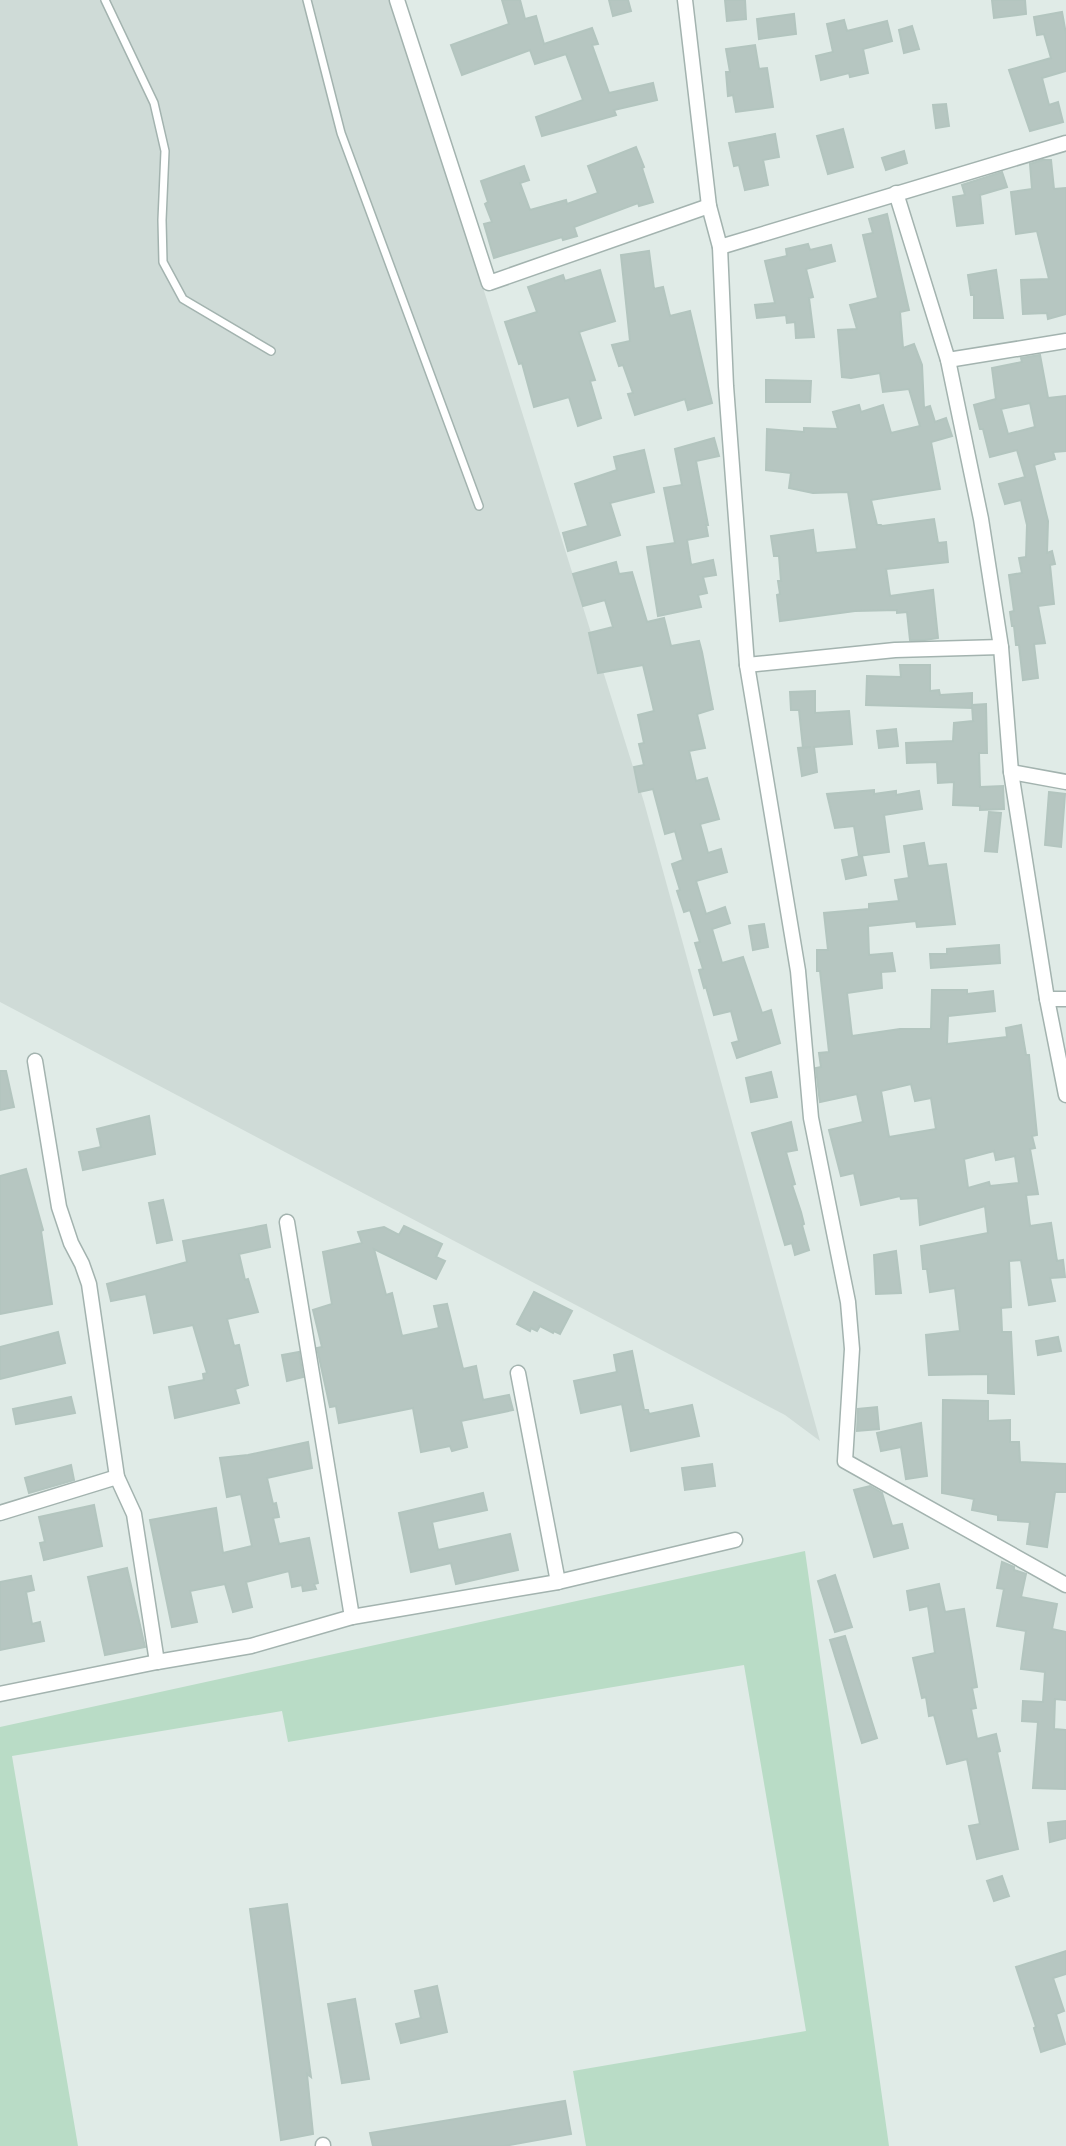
<svg xmlns="http://www.w3.org/2000/svg" width="1066" height="2146" font-family="Mulish,sans-serif">
<style>
.built{fill:#cfdbd7}
.green{fill:#b9dcc6}
.building{fill:#b6c6c1;stroke:#b3c5bf;stroke-width:2;fill-rule:evenodd}
.lines{fill:none;stroke-linecap:round;stroke-linejoin:round}
.lane-casing{stroke:#a3b3af;stroke-width:10}
.street-casing{stroke:#a3b3af;stroke-width:17}
.lane{stroke:#fff;stroke-width:7}
.street{stroke:#fff;stroke-width:14}
</style>
<rect width="100%" height="100%" fill="#e0ebe7"/>
<path class="built" d="M0,0H393L644,802L820,1441L785,1415L0,1002Z"/>
<path class="green" d="M805,1551L889,2146H586L573,2071L806,2031L744,1665L288,1742L282,1711L12,1756L78,2146H0V1727Z"/>
<g class="building">
<path d="M502,0H520L525,19L536,16L544,44L592,28L598,44L592,45L609,93L653,83L657,100L614,110L616,115L542,136L536,117L583,100L566,54L535,64L530,50L462,75L451,45L509,24Z"/>
<path d="M609,0H628L631,11L613,16Z"/>
<path d="M725,0H745L746,19L727,21Z"/>
<path d="M992,0H1025L1026,14L994,18Z"/>
<path d="M1062,12L1066,34V71L1042,78L1049,105L1058,102L1063,122L1030,131L1009,70L1051,58L1044,34L1037,35L1034,17Z"/>
<path d="M794,14L796,34L759,39L757,19Z"/>
<path d="M844,20L847,31L887,21L892,41L863,49L868,73L850,77L849,73L821,80L816,56L833,52L827,24Z"/>
<path d="M912,26L919,49L904,53L899,30Z"/>
<path d="M755,45L759,69L767,68L773,107L736,112L733,95L728,96L726,72H730L726,49Z"/>
<path d="M946,104L949,126L936,128L933,105Z"/>
<path d="M843,129L853,167L828,174L817,136Z"/>
<path d="M775,134L779,157L763,160L768,185L745,190L739,165L734,166L729,143Z"/>
<path d="M636,147L644,167L642,168L653,202L639,206L638,203L574,227L577,236L563,240L562,237L494,258L484,224L492,222L485,204L488,202L481,181L524,166L529,180L520,183L530,210L566,200L567,204L598,193L588,166Z"/>
<path d="M904,151L907,163L886,170L882,158Z"/>
<path d="M1042,160H1051L1054,189L1066,188V314L1048,319L1047,313L1023,314L1021,280L1049,279L1037,231L1016,234L1011,192L1032,189L1030,164Z"/>
<path d="M1002,172L1007,187L980,195L983,223L957,226L953,197L965,195L962,185Z"/>
<path d="M887,214L909,310L900,312L903,348L914,344L922,365L924,408L930,406L935,422L946,418L952,436L931,442L940,489L871,500L877,525H881L882,526L934,519L938,543L946,542L948,562L886,569L890,596L933,590L938,638L925,640H910L907,612L897,613V610L855,611L780,621L777,595L780,594L778,581H781L779,556H774L771,536L813,530L816,553L857,549L848,492L813,493L789,488L791,473L766,470L767,429L804,432V428L838,429L833,412L859,405L861,412L883,405L891,433L920,426L909,389L883,392L880,373L851,378L842,377L838,330L857,329L850,305L878,298L863,235L873,233L869,219Z"/>
<path d="M808,244L810,250L831,245L835,261L806,269L813,297L809,298L814,337L796,338L795,322L787,323L786,315L757,318L755,305L775,303L765,261L787,256L786,249Z"/>
<path d="M649,251L654,289L663,287L670,316L690,311L712,403L688,410L685,399L635,415L628,394L633,393L623,365L619,366L612,345L630,341L621,255Z"/>
<path d="M600,270L615,321L579,332L595,380L590,381L601,418L578,426L569,397L534,407L522,363L519,364L505,322L537,312L528,287L563,275L565,281Z"/>
<path d="M996,270L1003,318H974V295H971L968,275Z"/>
<path d="M1040,355L1048,398L1066,396V451L1053,452L1055,459L1034,465L1048,521L1047,553L1052,551L1055,564L1050,565L1054,604L1038,606L1045,643L1034,644L1038,678L1023,680L1019,645H1016L1014,626H1012L1010,612L1014,611L1009,575L1022,573L1019,558L1026,557L1027,525L1021,500L1005,504L999,484L1025,477L1017,450L990,457L983,429H980L974,405L996,399L992,368L1022,362L1021,358ZM1030,403L1035,427L1008,434L1001,409Z"/>
<path d="M766,380L811,381L810,402H766Z"/>
<path d="M714,438L719,456L696,461L708,525H706L708,536L687,540L691,565L713,560L716,575L703,577L707,593L698,595L701,607L658,616L647,547L675,543L664,488L682,485L675,449Z"/>
<path d="M644,450L654,492L610,503L620,535L568,551L563,533L588,526L575,484L617,470L614,457Z"/>
<path d="M616,562L619,574L632,572L647,622L664,618L671,646L699,641L702,652L713,709L697,714L705,748L689,751L696,781L707,778L719,819L700,824L708,853L721,849L727,872L696,881L706,914L725,907L730,923L712,929L722,963L743,957L762,1013L771,1010L780,1043L737,1058L732,1043L739,1041L731,1011L714,1015L706,987L704,988L699,970L703,969L695,943L700,942L690,910L684,912L677,891L680,890L672,864L683,860L675,831L665,834L653,789L639,792L634,767L644,765L639,744L644,743L638,715L654,711L643,665L598,673L589,633L613,627L605,600L583,606L573,574Z"/>
<path d="M900,665H930V691L939,690L940,695L972,693V708L866,705L867,676L901,677Z"/>
<path d="M815,691V713L849,711L852,744L814,747L817,772L802,776L798,748L811,747L803,748L799,710H791L790,692Z"/>
<path d="M986,704L987,753H979L980,787L1003,786L1004,809L980,810V806L953,805L954,782L938,783L937,762L907,763L906,743L953,741L954,723L973,721L972,705Z"/>
<path d="M896,729L898,746L879,748L877,731Z"/>
<path d="M874,790V794L896,791V795L919,791L922,809L884,815L889,852L859,856L854,826L835,828L827,794Z"/>
<path d="M1049,792L1065,794L1061,847L1045,845Z"/>
<path d="M989,812L1001,813L997,852L985,851Z"/>
<path d="M924,843L928,866L946,864L955,924L917,927L916,921L868,926L869,955L892,953L895,971L881,972L882,988L847,993L852,1036L900,1029H931L932,990H967V994L993,991L995,1011L948,1016L947,1044L1007,1037L1006,1028L1021,1025L1026,1055H1029L1037,1135L1032,1136L1035,1148L1030,1149L1038,1194L1026,1195L1030,1226L1051,1223L1057,1261L1063,1260L1065,1277L1050,1278L1055,1301L1029,1305L1021,1260L1009,1261L1011,1307L1001,1308L1002,1332H1011L1014,1394L988,1393V1374L929,1375L926,1335L960,1331L955,1288L930,1292L927,1269H923L921,1246L988,1233L985,1206L920,1225L918,1198L901,1199L900,1196L861,1205L854,1173L841,1176L829,1130L863,1122L857,1094L820,1102L819,1095L816,1068L821,1067L819,1053L829,1052L820,971H817V950H828L824,913L869,909V904L899,901L895,880L909,878L904,846ZM911,1084L915,1101L931,1098L936,1129L889,1137L881,1091ZM994,1151L996,1160L1015,1156L1019,1183L990,1186L989,1182L968,1188L964,1159Z"/>
<path d="M862,856L866,875L846,879L842,860Z"/>
<path d="M764,924L768,947L753,950L749,926Z"/>
<path d="M999,945L1000,963L931,968L930,954H947V949Z"/>
<path d="M0,1071H6L14,1107L0,1110Z"/>
<path d="M771,1072L777,1097L751,1102L746,1078Z"/>
<path d="M149,1116L155,1154L83,1170L79,1152L101,1147L97,1129Z"/>
<path d="M791,1122L797,1150L786,1152L795,1184L792,1185L801,1212L804,1224L802,1225L809,1250L795,1255L792,1243L785,1245L752,1133Z"/>
<path d="M26,1169L43,1230L41,1231L52,1304L0,1314V1176Z"/>
<path d="M163,1200L172,1240L157,1243L149,1203Z"/>
<path d="M266,1225L270,1247L239,1254L245,1280L248,1279L258,1312L227,1319L234,1346L239,1345L248,1385L235,1389L239,1403L175,1418L169,1387L204,1380L203,1374L207,1373L193,1325L154,1333L146,1294L111,1301L107,1284L187,1262L183,1241Z"/>
<path d="M404,1226L442,1244L436,1257L445,1261L436,1279L374,1249L386,1295L392,1293L402,1336L439,1328L434,1306L447,1304L463,1369L476,1366L483,1400L509,1395L513,1410L461,1421L467,1447L452,1451L450,1446L421,1452L413,1408L339,1423L336,1406L330,1407L317,1348L322,1347L313,1310L332,1304L323,1252L362,1243L358,1232L384,1227L399,1235Z"/>
<path d="M896,1251L901,1293L876,1294L874,1255Z"/>
<path d="M534,1292L572,1311L560,1334L554,1331L553,1333L540,1326L537,1331L531,1328L530,1331L517,1324Z"/>
<path d="M58,1332L65,1363L0,1379V1347Z"/>
<path d="M1058,1337L1061,1351L1038,1355L1036,1341Z"/>
<path d="M632,1351L644,1410H648L649,1414L692,1405L699,1436L631,1451L622,1404L581,1413L574,1381L617,1372L614,1355Z"/>
<path d="M299,1352L303,1377L287,1381L282,1355Z"/>
<path d="M71,1397L75,1413L16,1424L13,1409Z"/>
<path d="M943,1400L988,1401V1421L1010,1420V1442H1019L1020,1462L1066,1464V1492H1055L1047,1547L1027,1544L1030,1522L998,1520V1515L972,1510L974,1499L942,1493Z"/>
<path d="M877,1407L879,1429L857,1431L858,1409Z"/>
<path d="M921,1423L927,1476L906,1479L901,1447L881,1451L877,1433Z"/>
<path d="M308,1442L312,1468L267,1478L273,1504L276,1503L279,1517L273,1518L279,1544L309,1538L318,1583L314,1584L316,1589L303,1591L302,1585L292,1587L289,1571L246,1582L252,1607L233,1612L225,1584L190,1591L197,1622L172,1627L150,1520L216,1508L223,1553L252,1546L241,1494L227,1497L220,1458L248,1455Z"/>
<path d="M712,1464L715,1486L685,1490L682,1468Z"/>
<path d="M71,1465L74,1480L29,1493L25,1478Z"/>
<path d="M870,1486L882,1493L892,1526L902,1524L908,1548L874,1557L854,1490Z"/>
<path d="M483,1493L487,1510L432,1522L438,1550L510,1534L518,1570L456,1584L451,1563L411,1572L399,1513Z"/>
<path d="M94,1505L102,1546L44,1560L40,1543L45,1542L39,1517Z"/>
<path d="M1002,1562L1014,1567V1570L1026,1574L1021,1597L1057,1604L1052,1629L1066,1632V1700L1055,1699L1054,1729L1066,1730L1065,1789L1033,1788L1038,1722L1022,1721L1023,1701L1043,1702L1045,1672L1021,1669L1026,1631L997,1626L1004,1589L997,1588Z"/>
<path d="M127,1568L145,1647L105,1655L88,1577Z"/>
<path d="M835,1575L852,1627L835,1632L818,1581Z"/>
<path d="M31,1576L34,1590L26,1592L32,1624L40,1622L44,1641L0,1650V1582Z"/>
<path d="M939,1584L945,1612L964,1609L977,1687L972,1688L976,1708L971,1709L977,1739L996,1734L1000,1751L997,1752L1018,1849L977,1859L969,1826L980,1824L967,1759L947,1764L934,1715L929,1716L926,1697L922,1698L913,1658L935,1653L928,1606L910,1610L907,1591Z"/>
<path d="M845,1636L877,1738L862,1743L830,1640Z"/>
<path d="M1066,1821V1838L1050,1842L1048,1823Z"/>
<path d="M1002,1876L1009,1896L994,1901L987,1881Z"/>
<path d="M287,1904L311,2077L307,2074L313,2134L281,2140L250,1909Z"/>
<path d="M1066,1951V1974L1053,1978L1064,2011L1056,2014L1065,2044L1041,2052L1034,2028L1036,2027L1016,1967Z"/>
<path d="M437,1986L447,2032L401,2043L396,2024L421,2018L415,1991Z"/>
<path d="M355,1999L369,2079L342,2083L328,2004Z"/>
<path d="M565,2101L571,2134L504,2146H373L370,2133Z"/>
</g>
<g class="lines">
<g class="lane-casing">
<g id="lane">
<path d="M105,0L154,103L165,151L162,220L163,262L183,299L271,351"/>
<path d="M307,0L341,133L479,506"/>
</g>
</g>
<g class="street-casing">
<g id="street">
<path d="M397,0L489,283L709,206"/>
<path d="M685,0L709,206L720,247L726,386L747,665L798,971L811,1118L848,1302L852,1349L845,1461L1066,1585"/>
<path d="M896,193L948,360L981,519L1001,647L1011,772L1047,999L1066,1095"/>
<path d="M720,247L1066,143"/>
<path d="M948,360L1066,341"/>
<path d="M747,665L895,650L1001,647"/>
<path d="M1011,772L1066,782"/>
<path d="M1047,999H1066"/>
<path d="M35,1061L59,1207L71,1243L82,1264L89,1284L117,1477L134,1514L157,1662"/>
<path d="M287,1222L352,1617"/>
<path d="M518,1373L558,1582"/>
<path d="M0,1513L117,1477"/>
<path d="M0,1694L157,1662L251,1646L352,1617L558,1582L735,1540"/>
<path d="M323,2145V2146"/>
</g>
</g>
<use href="#lane" class="lane"/>
<use href="#street" class="street"/>
</g>
</svg>
